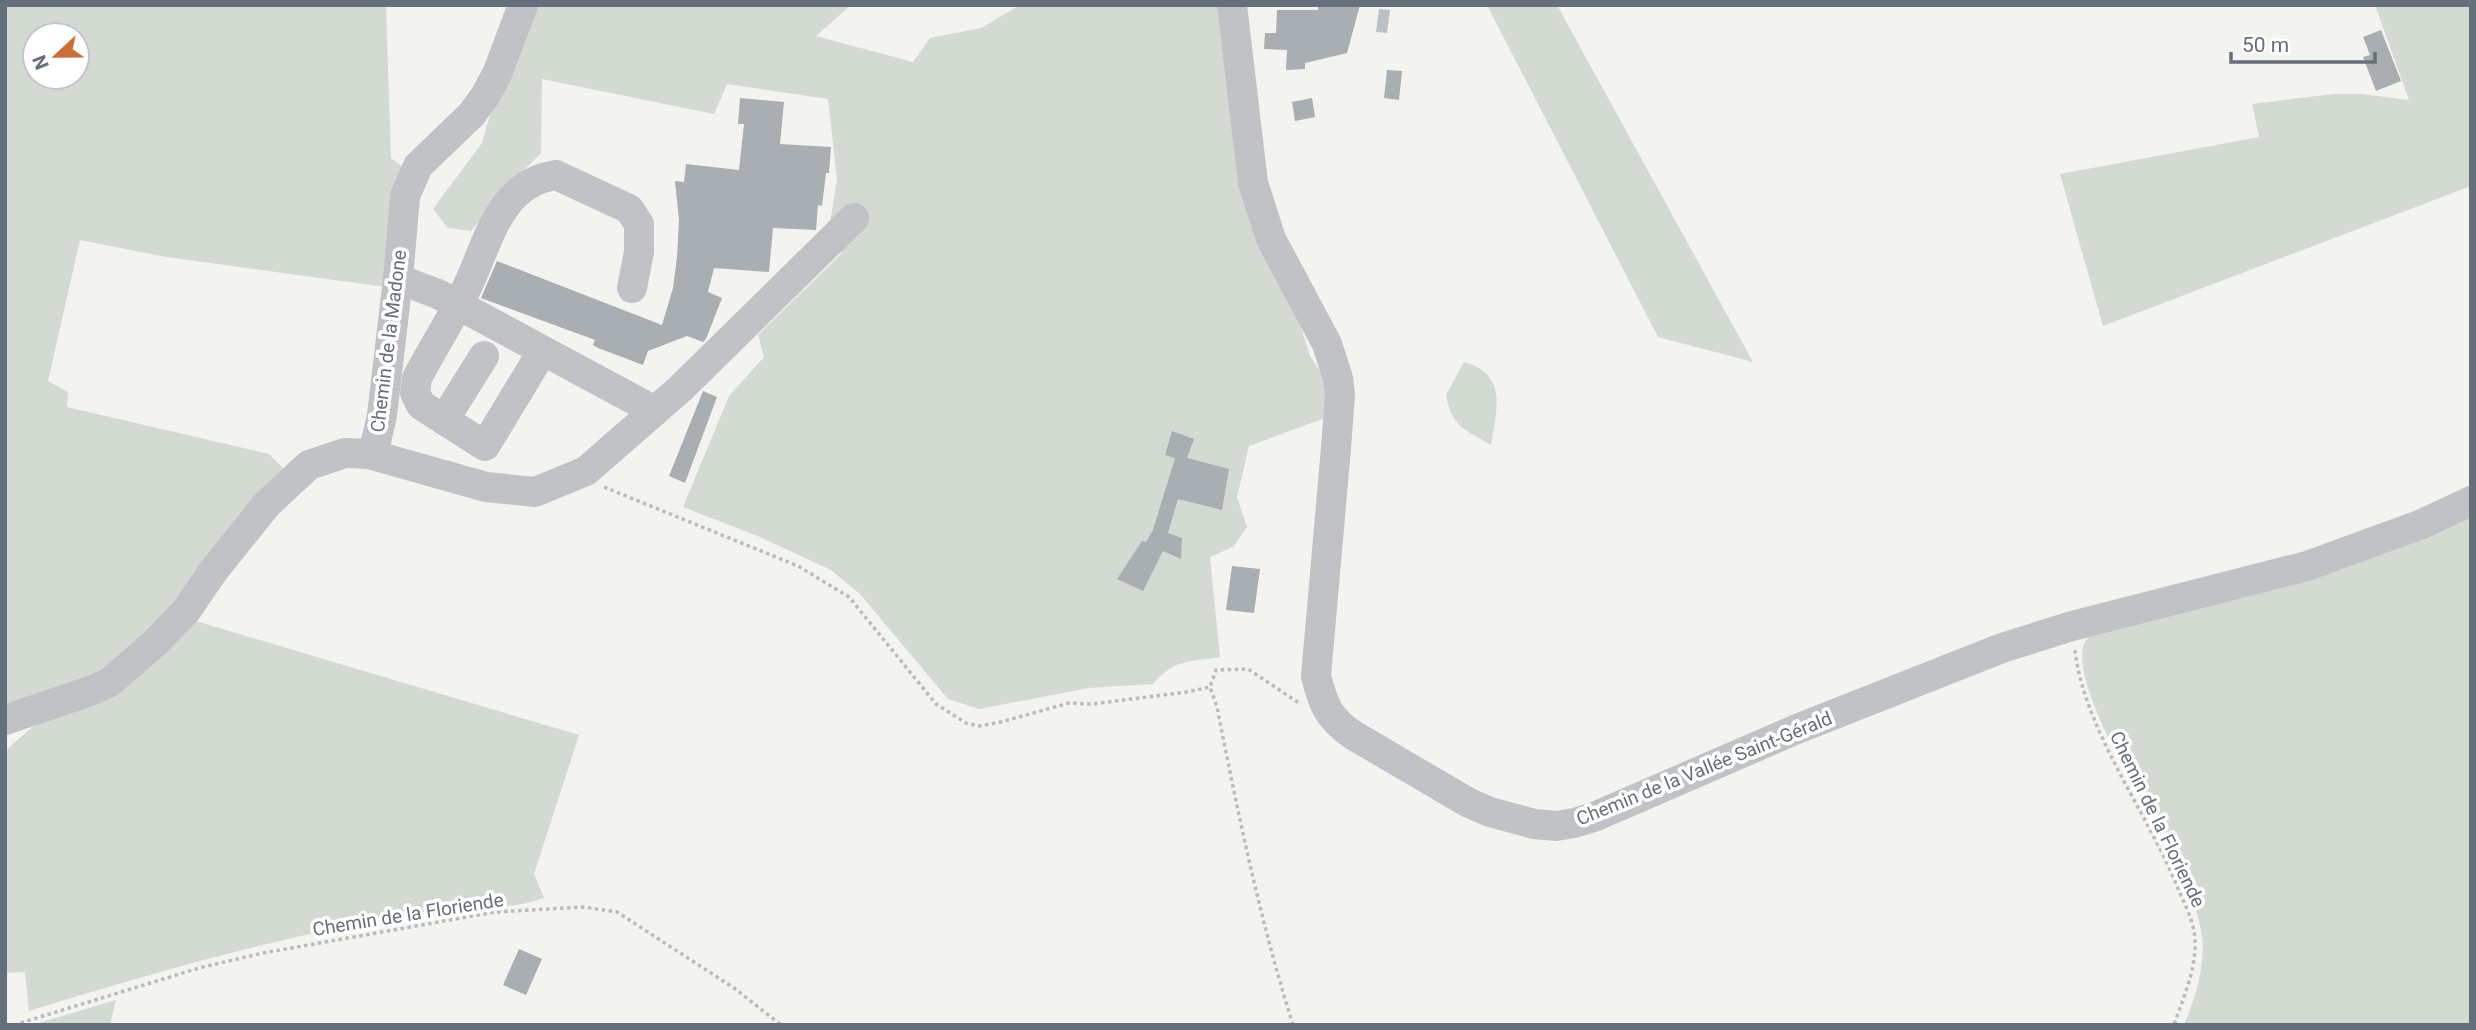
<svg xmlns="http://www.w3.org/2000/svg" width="2476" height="1030" font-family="Roboto,sans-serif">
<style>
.green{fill:#d3dad1;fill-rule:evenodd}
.water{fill:#bbc2c7}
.building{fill:#a9aeb3}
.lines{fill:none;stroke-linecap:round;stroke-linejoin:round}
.path{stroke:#b9bbbd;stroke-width:3.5;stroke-dasharray:3.5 3.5;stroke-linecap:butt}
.minor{stroke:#c0c2c5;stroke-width:30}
.labels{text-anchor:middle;stroke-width:7;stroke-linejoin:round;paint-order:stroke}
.street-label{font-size:19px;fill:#66707d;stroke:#fff}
</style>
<rect width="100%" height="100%" fill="#f3f3f0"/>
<g class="green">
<path d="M5,5H386L391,158L404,168L385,287L166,257L80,240L48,381L68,392L67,407L269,454L284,469L142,645L118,665L5,709ZM35,35H77V77H35Z"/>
<path d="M537,5H851L816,36L913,62L930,38L981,28L1020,5H1220L1297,314L1310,356L1325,378V418L1249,446L1237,497L1247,527L1233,547L1210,557L1220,657C1189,662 1174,659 1153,684L1089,688L979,709L948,699L860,594L831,570L760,537L683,507L729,396L764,357L758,335L842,253L829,229L837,179L828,99L727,84L714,114L542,79L541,153L513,181L471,231L448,228L433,209L482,143L496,94Z"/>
<path d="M1487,5H1557L1753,362L1658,337Z"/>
<path d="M2375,5H2471V186L2103,326L2060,174L2259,137L2252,104L2333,94H2362L2409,100Z"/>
<path d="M1464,362C1508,374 1497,410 1491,445C1465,429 1452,428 1446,395Z"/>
<path d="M2471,513V1025H2184C2196,997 2207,961 2201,931C2197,908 2187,886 2177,866C2157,825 2065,682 2085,642C2085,641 2091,635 2092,634Z"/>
<path d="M189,619L579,735L534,874L544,898C509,910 470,908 433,912C402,915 370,922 339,928C234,949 131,980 29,1011L25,972L5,973V751L29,730Z"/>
<path d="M116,1000L110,1025H32Z"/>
</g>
<path class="water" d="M1379,9L1390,10L1387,33L1376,32Z"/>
<g class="building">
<path d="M1318,5H1360L1347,53L1305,63V69L1286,70L1287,50L1264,49L1265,33H1276L1277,10H1318Z"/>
<path d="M2381,30L2401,81L2376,91L2363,57L2370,55L2363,37Z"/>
<path d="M1387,70L1402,71L1399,100L1384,98Z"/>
<path d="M740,98L784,102L780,144L831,147L829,173H826L822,206L818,205L816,230L773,228L769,272L714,268L708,292L722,298L706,339L703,342L687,336L648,351L643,365L598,348L593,345L595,340L481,298L497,261L662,325L673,288L677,257L679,220L675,181L684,182L686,164L739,170L744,124H738Z"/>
<path d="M1312,98L1315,117L1295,121L1292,102Z"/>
<path d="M703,391L717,397L685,483L669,476Z"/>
<path d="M1172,431L1194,439L1187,458L1229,469L1222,510L1178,499L1168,533L1182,538L1181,559L1163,551L1143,591L1117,579L1142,541L1146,542L1153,530L1175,458L1165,455Z"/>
<path d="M1232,566L1260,569L1254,613L1226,610Z"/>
<path d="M519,949L542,959L526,995L503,985Z"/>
</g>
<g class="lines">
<g class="path">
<path d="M604,487L798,566L849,597L936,704L966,723L979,726L1001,722L1069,703L1092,704L1187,692L1210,687"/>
<path d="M2075,650C2084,731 2149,814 2179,891C2186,907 2195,924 2195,942C2196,971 2183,998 2174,1025"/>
<path d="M14,1025L199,968L263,953L495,912L584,907L617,912L734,988L781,1025"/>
<path d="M1293,1025C1260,920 1238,814 1217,707L1210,687L1216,670L1248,669L1299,703"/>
</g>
<g class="minor">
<path d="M1232,5L1253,183L1271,239L1327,344L1338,378L1340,395L1336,448L1316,676C1323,704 1328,718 1353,735L1469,803L1490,812L1534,824L1556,826L1574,823L1594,817L1797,729L2002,648L2072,626L2307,566L2422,524L2471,501"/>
<path d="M398,279L438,294L655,411"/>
<path d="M542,352L485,446L421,405L415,393L417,378C434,346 454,315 469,283C489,240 500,183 556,175L629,209L639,224V252L632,288"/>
<path d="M444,420L484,356"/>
<path d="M369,454L486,487L535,492L586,471L680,389L854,218"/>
<path d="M5,720L93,690L110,682L155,643L186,611L214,570L267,504L309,465L345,453L369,454L376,442L382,415L398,279L405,196L418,166L472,114L485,96L497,74L523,5"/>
</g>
</g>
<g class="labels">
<g class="street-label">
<text transform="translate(388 341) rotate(-83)" y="7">Chemin de la Madone</text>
<text transform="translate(1704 768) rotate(-22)" y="7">Chemin de la Vallée Saint-Gérald</text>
<text transform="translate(2158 819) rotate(64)" y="7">Chemin de la Floriende</text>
<text transform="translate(408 914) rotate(-9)" y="7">Chemin de la Floriende</text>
</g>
</g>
<rect width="2476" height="1030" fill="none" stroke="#66707d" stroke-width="14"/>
<g transform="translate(56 56) rotate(248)"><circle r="33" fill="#ffffff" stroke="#c2c6cb" stroke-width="2"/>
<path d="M0-5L12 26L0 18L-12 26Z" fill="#cc6e37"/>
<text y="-10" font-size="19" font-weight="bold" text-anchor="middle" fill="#66707d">N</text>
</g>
<path d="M2231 52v10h144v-10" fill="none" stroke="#66707d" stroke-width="3.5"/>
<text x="2242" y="52" font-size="21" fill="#66707d" stroke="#ffffff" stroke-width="5" paint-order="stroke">50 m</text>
</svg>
